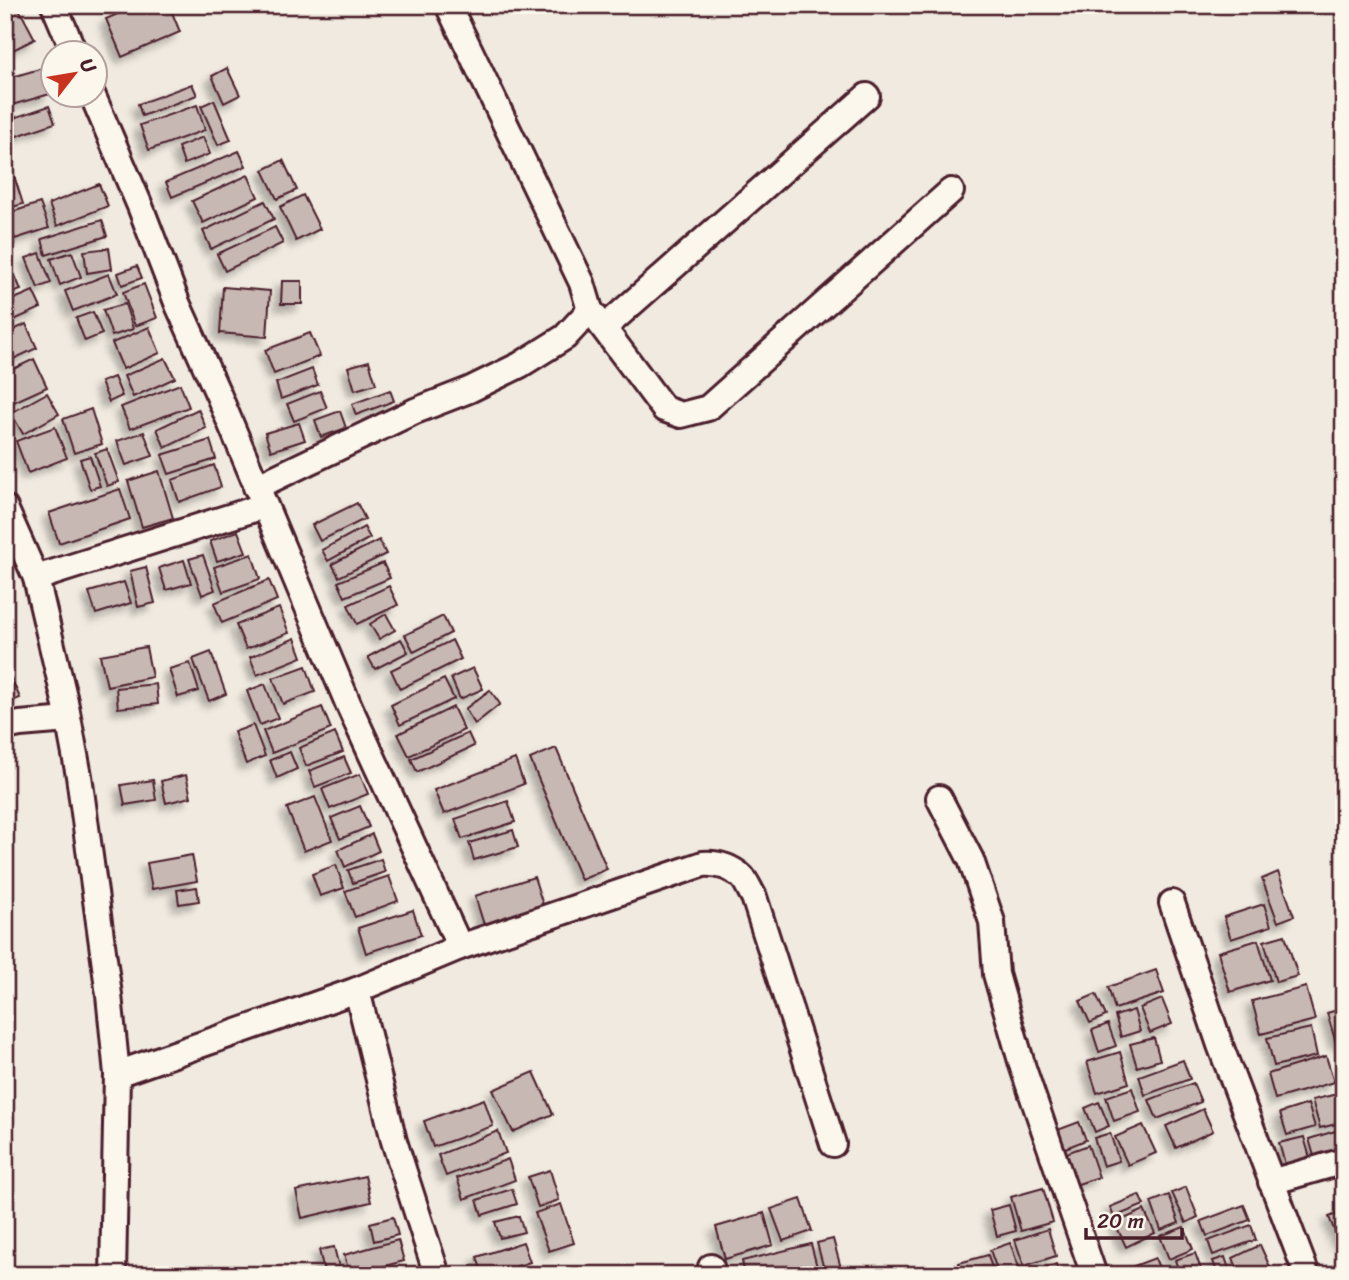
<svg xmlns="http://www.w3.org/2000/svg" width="1349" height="1280" font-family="Sriracha,sans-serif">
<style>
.building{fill:#c8b8b3;stroke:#4a1f2b;stroke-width:2;filter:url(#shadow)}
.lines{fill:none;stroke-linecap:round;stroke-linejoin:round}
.street-casing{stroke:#4a1f2b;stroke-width:30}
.street{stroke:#fbf7ec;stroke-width:24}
</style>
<defs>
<filter id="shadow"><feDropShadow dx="-6" dy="6" stdDeviation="3.5" flood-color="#0004"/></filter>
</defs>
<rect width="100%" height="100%" fill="#f0eae0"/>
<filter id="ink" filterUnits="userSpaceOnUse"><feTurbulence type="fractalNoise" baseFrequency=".0143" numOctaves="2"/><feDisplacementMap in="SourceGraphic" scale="14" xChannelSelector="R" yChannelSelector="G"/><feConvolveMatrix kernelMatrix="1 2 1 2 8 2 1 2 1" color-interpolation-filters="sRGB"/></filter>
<g filter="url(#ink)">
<g class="building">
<path d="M17,5L35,39L5,54V11Z"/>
<path d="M138,5H169L180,32L122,57L106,19Z"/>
<path d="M43,68L50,94L5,107V79Z"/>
<path d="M227,68L240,95L224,103L212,76Z"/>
<path d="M192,84L197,95L142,116L138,104Z"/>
<path d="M214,100L231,140L218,145L201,106Z"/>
<path d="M197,105L205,130L149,150L140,125Z"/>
<path d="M49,106L55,123L5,140V121Z"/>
<path d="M203,137L210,154L184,164L178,147Z"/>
<path d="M239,151L246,166L172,197L166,182Z"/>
<path d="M283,160L297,190L277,199L263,170Z"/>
<path d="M11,166L23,204L5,209V168Z"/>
<path d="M248,175L258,197L203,223L192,201Z"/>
<path d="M99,184L108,206L57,226L49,204Z"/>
<path d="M303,195L320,229L296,241L280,207Z"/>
<path d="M265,201L274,219L211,249L203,231Z"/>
<path d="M40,203L49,228L15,239L6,214Z"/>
<path d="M102,220L107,236L46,255L42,239Z"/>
<path d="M275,227L283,243L225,271L217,254Z"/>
<path d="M109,248L112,269L87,273L84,251Z"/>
<path d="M72,252L81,277L60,285L51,259Z"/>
<path d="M40,253L51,283L38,288L26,258Z"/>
<path d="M137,266L142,278L122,285L118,273Z"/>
<path d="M14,273L21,290L5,296V277Z"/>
<path d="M109,274L117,294L73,311L65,291Z"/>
<path d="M282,281H302V304H281Z"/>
<path d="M144,284L157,318L135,326L123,292Z"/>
<path d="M223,287L270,291L267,337L220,333Z"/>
<path d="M33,291L41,308L5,324V303Z"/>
<path d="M125,304L133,329L112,336L103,310Z"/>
<path d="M93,312L102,334L85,341L76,318Z"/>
<path d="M26,324L37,348L5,363V334Z"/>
<path d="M149,327L160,353L123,369L112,343Z"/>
<path d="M310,333L320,356L274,374L265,350Z"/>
<path d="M165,358L175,378L133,397L124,376Z"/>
<path d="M34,359L47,387L5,406V373Z"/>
<path d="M369,361L376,384L355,390L348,367Z"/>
<path d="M312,369L318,385L281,399L276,383Z"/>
<path d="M114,377L122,396L109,402L101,382Z"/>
<path d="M180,384L189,407L130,429L121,407Z"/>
<path d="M390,390L394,401L356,415L352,404Z"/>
<path d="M320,391L327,408L294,421L287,404Z"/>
<path d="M47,393L59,414L23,434L11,413Z"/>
<path d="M91,409L102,444L74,453L63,419Z"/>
<path d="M198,409L206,428L165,448L157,429Z"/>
<path d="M340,411L346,428L321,437L315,420Z"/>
<path d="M299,423L305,440L271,451L265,433Z"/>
<path d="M55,427L67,458L28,473L16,441Z"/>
<path d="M144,432L153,456L126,465L117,441Z"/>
<path d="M210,440L216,459L169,474L162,455Z"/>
<path d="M107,449L119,482L107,486L95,453Z"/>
<path d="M90,456L100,486L90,489L80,459Z"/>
<path d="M214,465L221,487L179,502L172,480Z"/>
<path d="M159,471L173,518L142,527L128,481Z"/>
<path d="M120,489L130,519L59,543L49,513Z"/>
<path d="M357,503L365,519L320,541L312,525Z"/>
<path d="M364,527L370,538L328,561L322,550Z"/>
<path d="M238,531L246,552L217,561L210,541Z"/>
<path d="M379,540L386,554L339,577L332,564Z"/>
<path d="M252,554L260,579L223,592L214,567Z"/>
<path d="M203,555L215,590L202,595L189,559Z"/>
<path d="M184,560L191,583L166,590L159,568Z"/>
<path d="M383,563L390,578L345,597L338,582Z"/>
<path d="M146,567L155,603L138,607L130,571Z"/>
<path d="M269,580L277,600L222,623L214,603Z"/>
<path d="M124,582L131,603L96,614L89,592Z"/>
<path d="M389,586L398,605L357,624L348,605Z"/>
<path d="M279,608L289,633L246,649L236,625Z"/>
<path d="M386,614L395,630L379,639L370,624Z"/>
<path d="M443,616L451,633L414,652L405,635Z"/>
<path d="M295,638L302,657L257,675L250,657Z"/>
<path d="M401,639L408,652L375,669L368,657Z"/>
<path d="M452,640L461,659L400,689L391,670Z"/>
<path d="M146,647L152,677L107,686L100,655Z"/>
<path d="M211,652L226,694L209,701L193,659Z"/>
<path d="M190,663L199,691L178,697L169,669Z"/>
<path d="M5,664L20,698L5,704Z"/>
<path d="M306,666L315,692L283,704L273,678Z"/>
<path d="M473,668L483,689L460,699L451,678Z"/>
<path d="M444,679L454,699L400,725L391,705Z"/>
<path d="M156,684L158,704L118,708L116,688Z"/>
<path d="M265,684L278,718L260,725L247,691Z"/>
<path d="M490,690L500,704L475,724L465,709Z"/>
<path d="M322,707L331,729L272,753L263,731Z"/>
<path d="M453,707L464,730L409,756L398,734Z"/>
<path d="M253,725L265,756L246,764L234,732Z"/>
<path d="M335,733L343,752L306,766L299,748Z"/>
<path d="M468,733L474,746L417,772L411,759Z"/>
<path d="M556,748L607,869L581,880L530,759Z"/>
<path d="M290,752L297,769L277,778L270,760Z"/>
<path d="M344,757L351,773L315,787L309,771Z"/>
<path d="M515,759L524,784L444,814L434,790Z"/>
<path d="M360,774L368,794L330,809L322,789Z"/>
<path d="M186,775L191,797L166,803L161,781Z"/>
<path d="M153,780L156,800L125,805L121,785Z"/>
<path d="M315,797L332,840L304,851L287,808Z"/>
<path d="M508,801L515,822L462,839L455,819Z"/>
<path d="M360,806L369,827L340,839L331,818Z"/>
<path d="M513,830L518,847L474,860L469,843Z"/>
<path d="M372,834L379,851L345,867L338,850Z"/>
<path d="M192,855L197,881L152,889L147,863Z"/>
<path d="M381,859L385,872L353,883L348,870Z"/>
<path d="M336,865L344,888L320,896L312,874Z"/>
<path d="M1278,872L1294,916L1278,922L1262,879Z"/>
<path d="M389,876L398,901L355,917L345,891Z"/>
<path d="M534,877L544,908L485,928L475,896Z"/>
<path d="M197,887L199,901L179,904L177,890Z"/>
<path d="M1264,904L1271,926L1231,939L1224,917Z"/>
<path d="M413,910L421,935L366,953L358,928Z"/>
<path d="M1285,935L1298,976L1276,982L1264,941Z"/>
<path d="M1258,940L1270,980L1230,992L1218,952Z"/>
<path d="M1156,970L1164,993L1115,1009L1108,987Z"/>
<path d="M1306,987L1315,1020L1261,1034L1252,1001Z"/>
<path d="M1096,994L1106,1016L1090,1023L1080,1001Z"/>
<path d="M1162,999L1172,1024L1150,1033L1140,1008Z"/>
<path d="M1344,1008V1041L1336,1043L1327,1013Z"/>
<path d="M1134,1010L1140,1031L1121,1037L1115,1016Z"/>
<path d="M1108,1024L1116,1046L1099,1052L1092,1030Z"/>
<path d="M1311,1028L1317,1056L1274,1066L1267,1038Z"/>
<path d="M1154,1038L1160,1060L1137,1067L1130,1044Z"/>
<path d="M1120,1052L1129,1083L1097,1093L1087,1062Z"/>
<path d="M1326,1056L1334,1082L1275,1099L1268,1074Z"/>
<path d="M1183,1060L1190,1079L1145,1095L1139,1076Z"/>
<path d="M534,1072L553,1114L513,1132L493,1090Z"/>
<path d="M1193,1083L1201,1102L1157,1119L1149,1100Z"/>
<path d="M1132,1088L1140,1112L1114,1121L1106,1097Z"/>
<path d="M1337,1094L1344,1122L1320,1128L1312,1100Z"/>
<path d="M484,1099L493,1126L433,1147L424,1121Z"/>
<path d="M1099,1102L1109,1126L1095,1132L1085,1108Z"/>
<path d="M1308,1104L1315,1127L1287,1135L1280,1113Z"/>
<path d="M1203,1109L1213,1131L1176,1148L1166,1126Z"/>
<path d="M1079,1122L1086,1140L1063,1149L1055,1131Z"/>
<path d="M1143,1125L1156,1153L1128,1165L1115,1137Z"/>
<path d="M498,1131L506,1153L446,1176L438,1155Z"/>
<path d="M1335,1131L1340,1148L1314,1156L1309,1139Z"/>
<path d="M1110,1133L1119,1161L1103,1166L1094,1138Z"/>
<path d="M1304,1137L1310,1158L1285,1164L1279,1143Z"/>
<path d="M1088,1145L1099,1177L1072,1186L1061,1155Z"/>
<path d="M508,1159L515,1180L464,1199L457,1178Z"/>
<path d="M550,1170L559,1200L538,1207L528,1177Z"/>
<path d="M365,1176L371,1202L302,1218L296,1191Z"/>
<path d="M1186,1187L1198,1217L1186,1223L1172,1193Z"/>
<path d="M1043,1188L1053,1222L1021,1231L1011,1197Z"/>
<path d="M512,1189L517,1204L482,1215L477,1200Z"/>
<path d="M1139,1195L1144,1205L1114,1217L1110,1207Z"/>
<path d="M1169,1195L1179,1223L1161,1230L1151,1202Z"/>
<path d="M801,1199L812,1231L783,1241L771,1209Z"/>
<path d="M561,1204L574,1243L549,1251L535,1213Z"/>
<path d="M1009,1205L1016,1231L997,1236L990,1210Z"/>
<path d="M1244,1205L1250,1220L1207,1236L1201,1221Z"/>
<path d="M1144,1210L1155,1233L1126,1247L1115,1223Z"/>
<path d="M1344,1211V1240L1339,1242L1329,1217Z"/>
<path d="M764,1213L773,1245L725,1259L716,1227Z"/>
<path d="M519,1216L524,1232L500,1238L495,1222Z"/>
<path d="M393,1217L398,1235L374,1241L370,1223Z"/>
<path d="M1251,1225L1256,1240L1213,1255L1208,1241Z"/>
<path d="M1184,1227L1193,1249L1169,1259L1160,1236Z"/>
<path d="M1048,1229L1056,1256L1024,1266L1015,1240Z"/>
<path d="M833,1239L841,1268L825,1273L817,1243Z"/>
<path d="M398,1240L404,1261L350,1275L344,1255Z"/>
<path d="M523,1242L530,1262L490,1275H483L477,1257Z"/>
<path d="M1010,1243L1022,1275H999L990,1250Z"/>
<path d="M811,1244L817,1267L789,1275H745L742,1261Z"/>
<path d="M1260,1245L1271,1269L1260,1275H1240L1233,1258Z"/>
<path d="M334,1247L341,1275H325L319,1250Z"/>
<path d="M1195,1253L1202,1272L1194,1275H1180L1175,1260Z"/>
<path d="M988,1255L994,1275H962L959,1263Z"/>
<path d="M1225,1257L1231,1275H1218L1213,1261Z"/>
<path d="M1155,1258L1162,1275H1128L1126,1269Z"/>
<path d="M1056,1264L1060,1275H1030V1274Z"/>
</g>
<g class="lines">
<g class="street-casing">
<g id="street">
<path d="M54,5L74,52"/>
<path d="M448,5L582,283L590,310L664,409L681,415L708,408L951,191"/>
<path d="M92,94L140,206L178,305L219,396L350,708L460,947L357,990L117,1074"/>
<path d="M604,328L867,96"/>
<path d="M256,487L415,411L469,390L520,365L565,337L590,310"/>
<path d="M5,508L36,578L65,701L79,776L109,995L117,1074L113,1275"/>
<path d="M36,578L264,506"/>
<path d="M5,727L20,724L68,720"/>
<path d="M939,798L971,860L992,922L996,974L1023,1068L1094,1275"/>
<path d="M1172,903L1220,1045L1307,1275"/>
<path d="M460,947L703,864C717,863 731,867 742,877C747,882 750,891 754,897L833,1144"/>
<path d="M357,990L394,1141L437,1275"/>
<path d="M1271,1182L1344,1161"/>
<path d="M711,1267L713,1275"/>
</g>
</g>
<use href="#street" class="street"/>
</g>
</g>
<rect width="1349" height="1280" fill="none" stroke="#fbf7ec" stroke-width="28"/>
<rect x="14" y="14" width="1321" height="1252" fill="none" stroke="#4a1f2b" stroke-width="2.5" filter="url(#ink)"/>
<g transform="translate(74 74) rotate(59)"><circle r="33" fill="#fbf7ec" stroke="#b4a19f" stroke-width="2"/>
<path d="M0-5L12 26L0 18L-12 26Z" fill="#c8321e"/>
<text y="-10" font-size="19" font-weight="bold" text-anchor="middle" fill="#4a1f2b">U</text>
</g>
<path d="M1086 1228v10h96v-10" fill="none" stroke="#4a1f2b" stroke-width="3.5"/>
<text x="1097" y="1228" font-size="21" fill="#4a1f2b" stroke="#fbf7ec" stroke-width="5" paint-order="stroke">20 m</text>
</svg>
